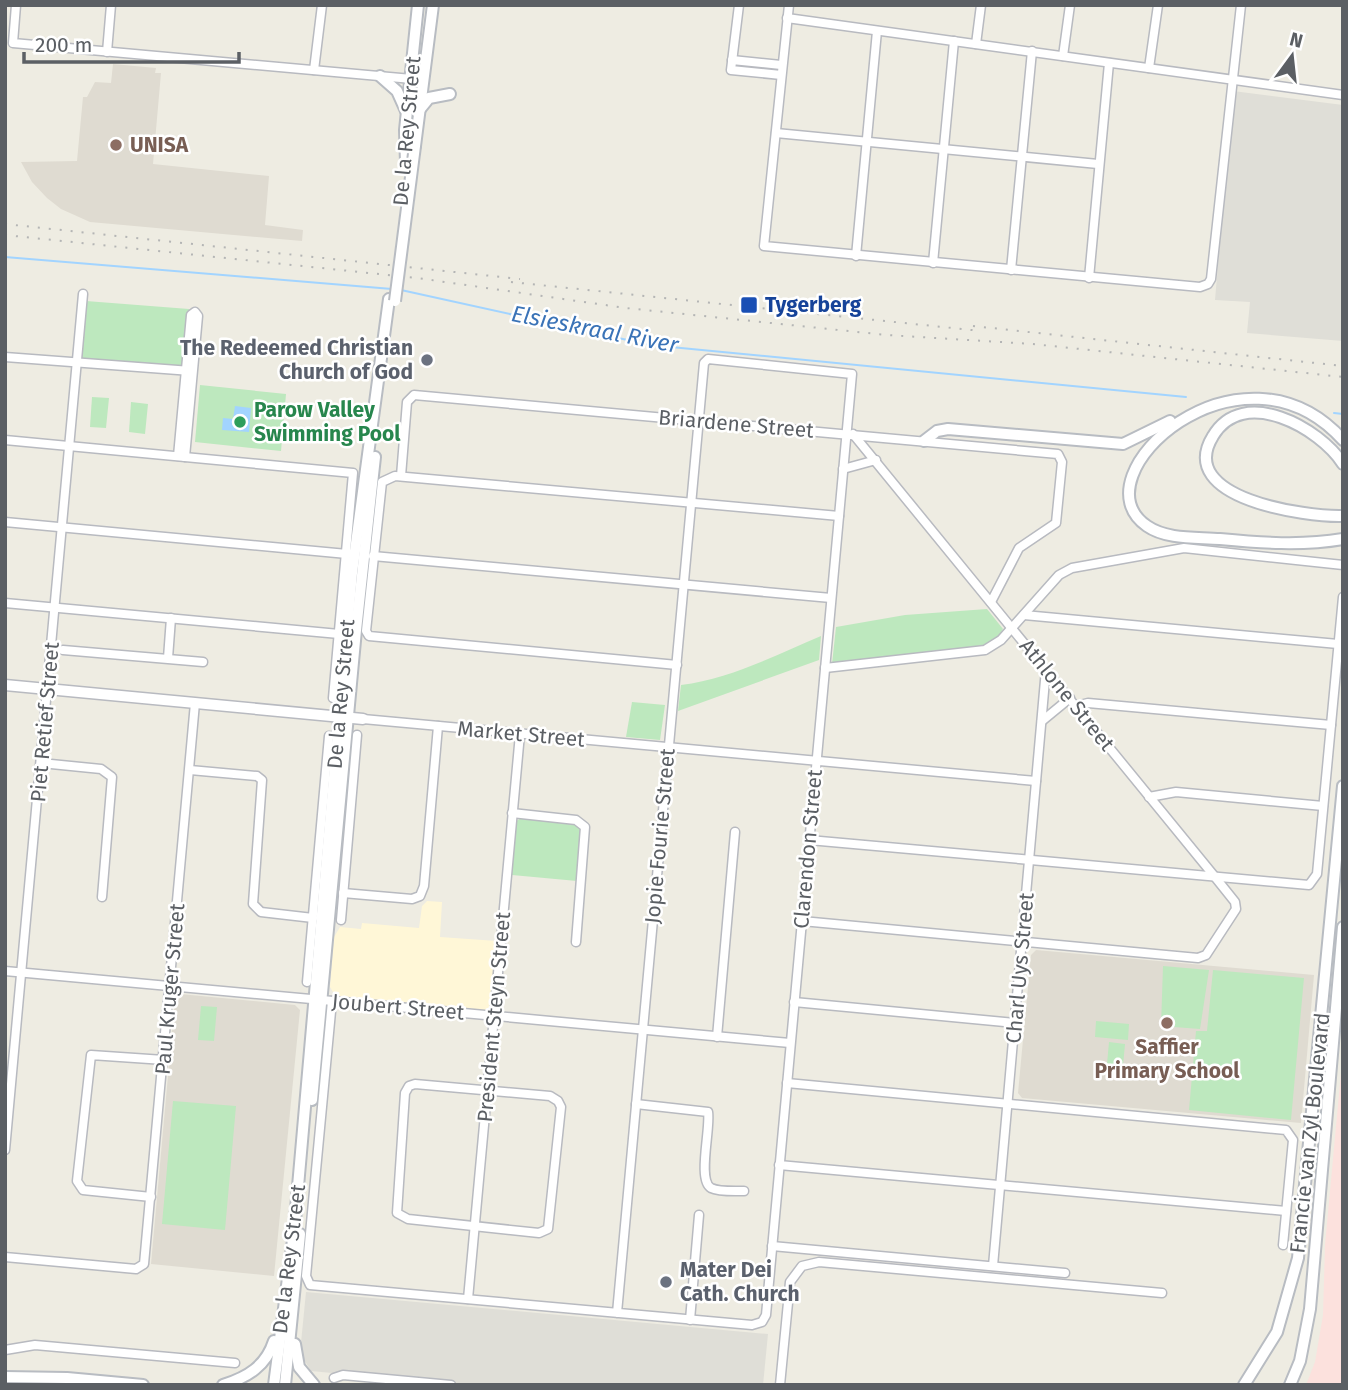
<svg xmlns="http://www.w3.org/2000/svg" width="1348" height="1390" font-family="'Fira Sans',sans-serif">
<style>
.commercial{fill:#fff7d7}
.industrial{fill:#dfded7}
.education{fill:#dfdbd1}
.medical{fill:#fce1dd}
.green{fill:#bde8be}
.water{fill:#a2d4ff}
.lines{fill:none;stroke-linecap:round;stroke-linejoin:round}
.stream{stroke:#a2d4ff;stroke-width:2}
.minor-casing{stroke:#b8bac0;stroke-width:11}
.tertiary-casing{stroke:#b8bac0;stroke-width:13}
.secondary-casing{stroke:#b8bcc2;stroke-width:14}
.minor{stroke:#fff;stroke-width:8}
.tertiary{stroke:#fff;stroke-width:10}
.secondary{stroke:#fff;stroke-width:10}
.rail{stroke:#b4b5b5;stroke-width:2;stroke-dasharray:2 9;stroke-linecap:butt}
.secondary-bridge-casing{stroke:#b8bcc2;stroke-width:14;stroke-linecap:butt}
.secondary-bridge{stroke:#fff;stroke-width:10}
.education-dot{fill:#8d6e63;stroke:#fff;stroke-width:2.5}
.transit-dot{fill:#1a4fb4;stroke:#fff;stroke-width:2.5}
.worship-dot{fill:#6b7280;stroke:#fff;stroke-width:2.5}
.leisure-dot{fill:#2e9e5b;stroke:#fff;stroke-width:2.5}
.labels{text-anchor:middle;stroke-width:5;stroke-linejoin:round;paint-order:stroke}
.street-label{font-size:21px;fill:#5b5f64;stroke:#fff}
.education-label{font-size:21px;font-weight:bold;fill:#785e54;stroke:#fff;text-anchor:start}
.transit-label{font-size:21px;font-weight:bold;fill:#164399;stroke:#fff;text-anchor:start}
.worship-label{font-size:21px;font-weight:bold;fill:#5b616d;stroke:#fff;text-anchor:end}
.leisure-label{font-size:21px;font-weight:bold;fill:#27864d;stroke:#fff;text-anchor:start}
.water-label{font-size:23px;font-style:italic;fill:#3a73b7;stroke:#fff}
</style>
<rect width="100%" height="100%" fill="#eeece2"/>
<path class="commercial" d="M427,901L442,902L440,937L497,941L491,1008L485,1012L341,998L333,992L330,987L334,937L340,927L361,929L362,923L419,928L422,906Z"/>
<g class="industrial">
<path d="M1233,91L1343,105V341L1247,333L1250,302L1215,300Z"/>
<path d="M306,1292L768,1334L763,1385H458L311,1371L300,1353Z"/>
</g>
<g class="education">
<path d="M113,64L156,68L155,73H161L153,164L269,176L265,225L303,230L302,241L90,222L61,209L47,198L32,182L21,162L77,161L83,97H87L95,82L111,83Z"/>
<path d="M1036,950L1314,975L1301,1123L1022,1098L1018,1093L1031,955Z"/>
<path d="M180,994L295,1005L300,1010L274,1276L151,1264L175,998Z"/>
</g>
<path class="medical" d="M1343,1051V1385H1306L1315,1362L1323,1315L1325,1245Z"/>
<g class="green">
<path d="M86,301L189,309L182,368L80,360Z"/>
<path d="M200,385L286,394L281,451L195,442Z"/>
<path d="M92,397L109,398L106,428L90,427Z"/>
<path d="M131,402L148,404L145,434L129,432Z"/>
<path d="M987,609L1003,629L998,638L986,645L832,664L836,627L905,615Z"/>
<path d="M821,636L819,660L678,711L681,685C730,679 776,655 821,636Z"/>
<path d="M632,702L665,705L660,740L626,737Z"/>
<path d="M521,818L574,822L581,828L577,881L512,875L515,822Z"/>
<path d="M1163,966L1209,970L1200,1029L1161,1026Z"/>
<path d="M1213,970L1304,978L1291,1120L1189,1110L1196,1031H1207Z"/>
<path d="M201,1006L217,1007L214,1041L198,1040Z"/>
<path d="M1096,1021L1129,1024L1128,1040L1095,1037Z"/>
<path d="M1109,1042L1125,1044L1122,1076L1106,1075Z"/>
<path d="M173,1101L236,1106L225,1230L162,1224Z"/>
</g>
<path class="water" d="M235,406L251,408L249,432L222,430L223,418L233,419Z"/>
<g class="lines">
<g class="stream">
<path d="M5,257L392,289"/>
<path d="M401,290L650,345L1186,397"/>
<path d="M1334,413L1343,414"/>
</g>
<g class="minor-casing">
<g id="minor">
<path d="M16,5L13,43L423,80"/>
<path d="M739,5L731,70L781,75"/>
<path d="M789,5L764,246L1200,287L1208,284L1211,279L1241,5"/>
<path d="M787,18L1343,95"/>
<path d="M976,44L981,5"/>
<path d="M107,52L111,5"/>
<path d="M1063,56L1070,5"/>
<path d="M732,60L781,65"/>
<path d="M1149,68L1158,5"/>
<path d="M314,70L322,5"/>
<path d="M776,133L1098,164"/>
<path d="M856,256L877,31"/>
<path d="M933,263L954,41"/>
<path d="M1011,270L1032,51"/>
<path d="M1089,278L1109,63"/>
<path d="M5,357L191,371"/>
<path d="M5,440L353,473L333,698"/>
<path d="M178,456L191,315L195,312L198,316L185,457"/>
<path d="M843,469L876,460"/>
<path d="M401,476L407,402L414,395L1058,454L1062,462L1056,523L1019,548L991,602"/>
<path d="M5,522L347,554"/>
<path d="M373,556L831,598"/>
<path d="M5,603L339,634"/>
<path d="M1024,615L1338,644"/>
<path d="M63,650L203,662"/>
<path d="M168,658L171,618"/>
<path d="M677,665L369,636L366,631L382,482L395,476L839,516"/>
<path d="M825,668L985,650L1001,640L1059,575L1072,568L1184,548L1343,565"/>
<path d="M1076,706L1088,703L1331,725"/>
<path d="M363,719L1036,781"/>
<path d="M1042,721L1070,698"/>
<path d="M41,763L101,769L112,777L102,897"/>
<path d="M190,770L257,776L262,780L253,904L261,912L313,918"/>
<path d="M1149,797L1176,792L1323,806"/>
<path d="M512,813L576,820L585,827L576,942"/>
<path d="M809,840L1309,885L1317,874L1343,597"/>
<path d="M343,893L412,899L420,896L424,886L438,726"/>
<path d="M341,920L357,735"/>
<path d="M802,921L1198,958L1206,955L1236,909L1235,902L1215,877L853,434"/>
<path d="M5,971L790,1043"/>
<path d="M307,982L329,736"/>
<path d="M332,1001L306,1276L310,1285L752,1325L762,1322L766,1315L852,374L708,359L704,363L617,1313"/>
<path d="M794,1002L1015,1023"/>
<path d="M717,1037L735,832"/>
<path d="M787,1083L1286,1130L1293,1140L1283,1245"/>
<path d="M415,1084L550,1096L558,1101L561,1107L548,1229L539,1233L408,1219L397,1213L405,1093L409,1086Z"/>
<path d="M636,1104L708,1112C711,1128 697,1180 711,1188C719,1192 735,1191 744,1191"/>
<path d="M5,1150L83,294"/>
<path d="M779,1165L1286,1211"/>
<path d="M151,1197L83,1190L77,1181L91,1055L164,1060"/>
<path d="M772,1246L1065,1273"/>
<path d="M5,1257L136,1269L144,1264L195,703"/>
<path d="M993,1266L1046,669"/>
<path d="M468,1299L520,734"/>
<path d="M690,1320L699,1215"/>
<path d="M5,1350L35,1345L235,1363"/>
<path d="M334,1378L343,1375L451,1385"/>
<path d="M780,1385L790,1282L802,1266L819,1262L1162,1293"/>
</g>
</g>
<g class="tertiary-casing">
<path id="tertiary" d="M5,685L363,719"/>
</g>
<g class="secondary-casing">
<g id="secondary">
<path d="M380,76L397,91L406,111"/>
<path d="M420,109L429,98L450,94"/>
<path d="M415,146L433,5"/>
<path d="M406,163L405,130L418,5"/>
<path d="M1343,440C1241,327 1074,476 1147,526C1167,540 1198,537 1220,539C1261,543 1302,546 1343,539"/>
<path d="M924,441L937,431L948,429L1123,444L1170,421"/>
<path d="M1343,464C1320,428 1243,385 1213,436C1174,499 1307,517 1343,516"/>
<path d="M312,1100L356,630L375,457"/>
<path d="M295,1344L299,1367L314,1385"/>
<path d="M5,1377L67,1378L143,1385"/>
<path d="M223,1385C248,1377 266,1366 274,1341"/>
<path d="M274,1385L294,1232L352,573L389,299"/>
<path d="M285,1385L300,1234"/>
<path d="M1244,1385L1277,1332L1298,1258L1343,786"/>
<path d="M1290,1385L1300,1361L1310,1309L1343,927"/>
</g>
</g>
<use href="#minor" class="minor"/>
<use href="#tertiary" class="tertiary"/>
<use href="#secondary" class="secondary"/>
<g class="rail">
<path d="M5,224L520,279"/>
<path d="M5,235L417,278L626,308L887,335L1033,344L1343,377"/>
<path d="M511,282L981,331"/>
<path d="M973,326L1343,366"/>
</g>
<g class="secondary-bridge-casing">
<path id="secondary-bridge" d="M395,301L415,146"/>
</g>
<use href="#secondary-bridge" class="secondary-bridge"/>
</g>
<g class="education-dot">
<circle cx="116" cy="145" r="7"/>
<circle cx="1167" cy="1023" r="7"/>
</g>
<rect class="transit-dot" x="740" y="296" width="18" height="18" rx="3.5"/>
<g class="worship-dot">
<circle cx="427" cy="360" r="7"/>
<circle cx="666" cy="1282" r="7"/>
</g>
<circle class="leisure-dot" cx="240" cy="422" r="7"/>
<g class="labels">
<g class="street-label">
<text transform="translate(407 131) rotate(-85)" y="7">De la Rey Street</text>
<text transform="translate(736 424) rotate(5)" y="7">Briardene Street</text>
<text transform="translate(341 694) rotate(-85)" y="7">De la Rey Street</text>
<text transform="translate(1067 695) rotate(51)" y="7">Athlone Street</text>
<text transform="translate(45 722) rotate(-85)" y="7">Piet Retief Street</text>
<text transform="translate(521 734) rotate(5)" y="7">Market Street</text>
<text transform="translate(660 836) rotate(-85)" y="7">Jopie Fourie Street</text>
<text transform="translate(808 849) rotate(-85)" y="7">Clarendon Street</text>
<text transform="translate(1020 968) rotate(-85)" y="7">Charl Uys Street</text>
<text transform="translate(170 989) rotate(-85)" y="7">Paul Kruger Street</text>
<text transform="translate(398 1007) rotate(5)" y="7">Joubert Street</text>
<text transform="translate(494 1017) rotate(-85)" y="7">President Steyn Street</text>
<text transform="translate(1310 1133) rotate(-84)" y="7">Francie van Zyl Boulevard</text>
<text transform="translate(289 1259) rotate(-83)" y="7">De la Rey Street</text>
</g>
<g class="education-label">
<text x="130" y="152">UNISA</text>
<text x="1167" y="1054" text-anchor="middle">Saffier<tspan x="1167" dy="24">Primary School</tspan></text>
</g>
<g class="transit-label">
<text x="765" y="312">Tygerberg</text>
</g>
<g class="worship-label">
<text x="413" y="355">The Redeemed Christian<tspan x="413" dy="24">Church of God</tspan></text>
<text x="680" y="1277" text-anchor="start">Mater Dei<tspan x="680" dy="24">Cath. Church</tspan></text>
</g>
<g class="leisure-label">
<text x="254" y="417">Parow Valley<tspan x="254" dy="24">Swimming Pool</tspan></text>
</g>
<g class="water-label">
<text transform="translate(595 329) rotate(11)" y="8">Elsieskraal River</text>
</g>
</g>
<rect width="1348" height="1390" fill="none" stroke="#5b5f64" stroke-width="14"/>
<g transform="translate(1292 56) rotate(15)" stroke="#ffffff" stroke-width="5" paint-order="stroke">
<path d="M0-5L12 26L0 18L-12 26Z" fill="#5b5f64"/>
<text y="-10" font-size="19" font-weight="bold" text-anchor="middle" fill="#5b5f64">N</text>
</g>
<path d="M24 52v10h215v-10" fill="none" stroke="#5b5f64" stroke-width="3.5"/>
<text x="35" y="52" font-size="21" fill="#5b5f64" stroke="#ffffff" stroke-width="5" paint-order="stroke">200 m</text>
</svg>
